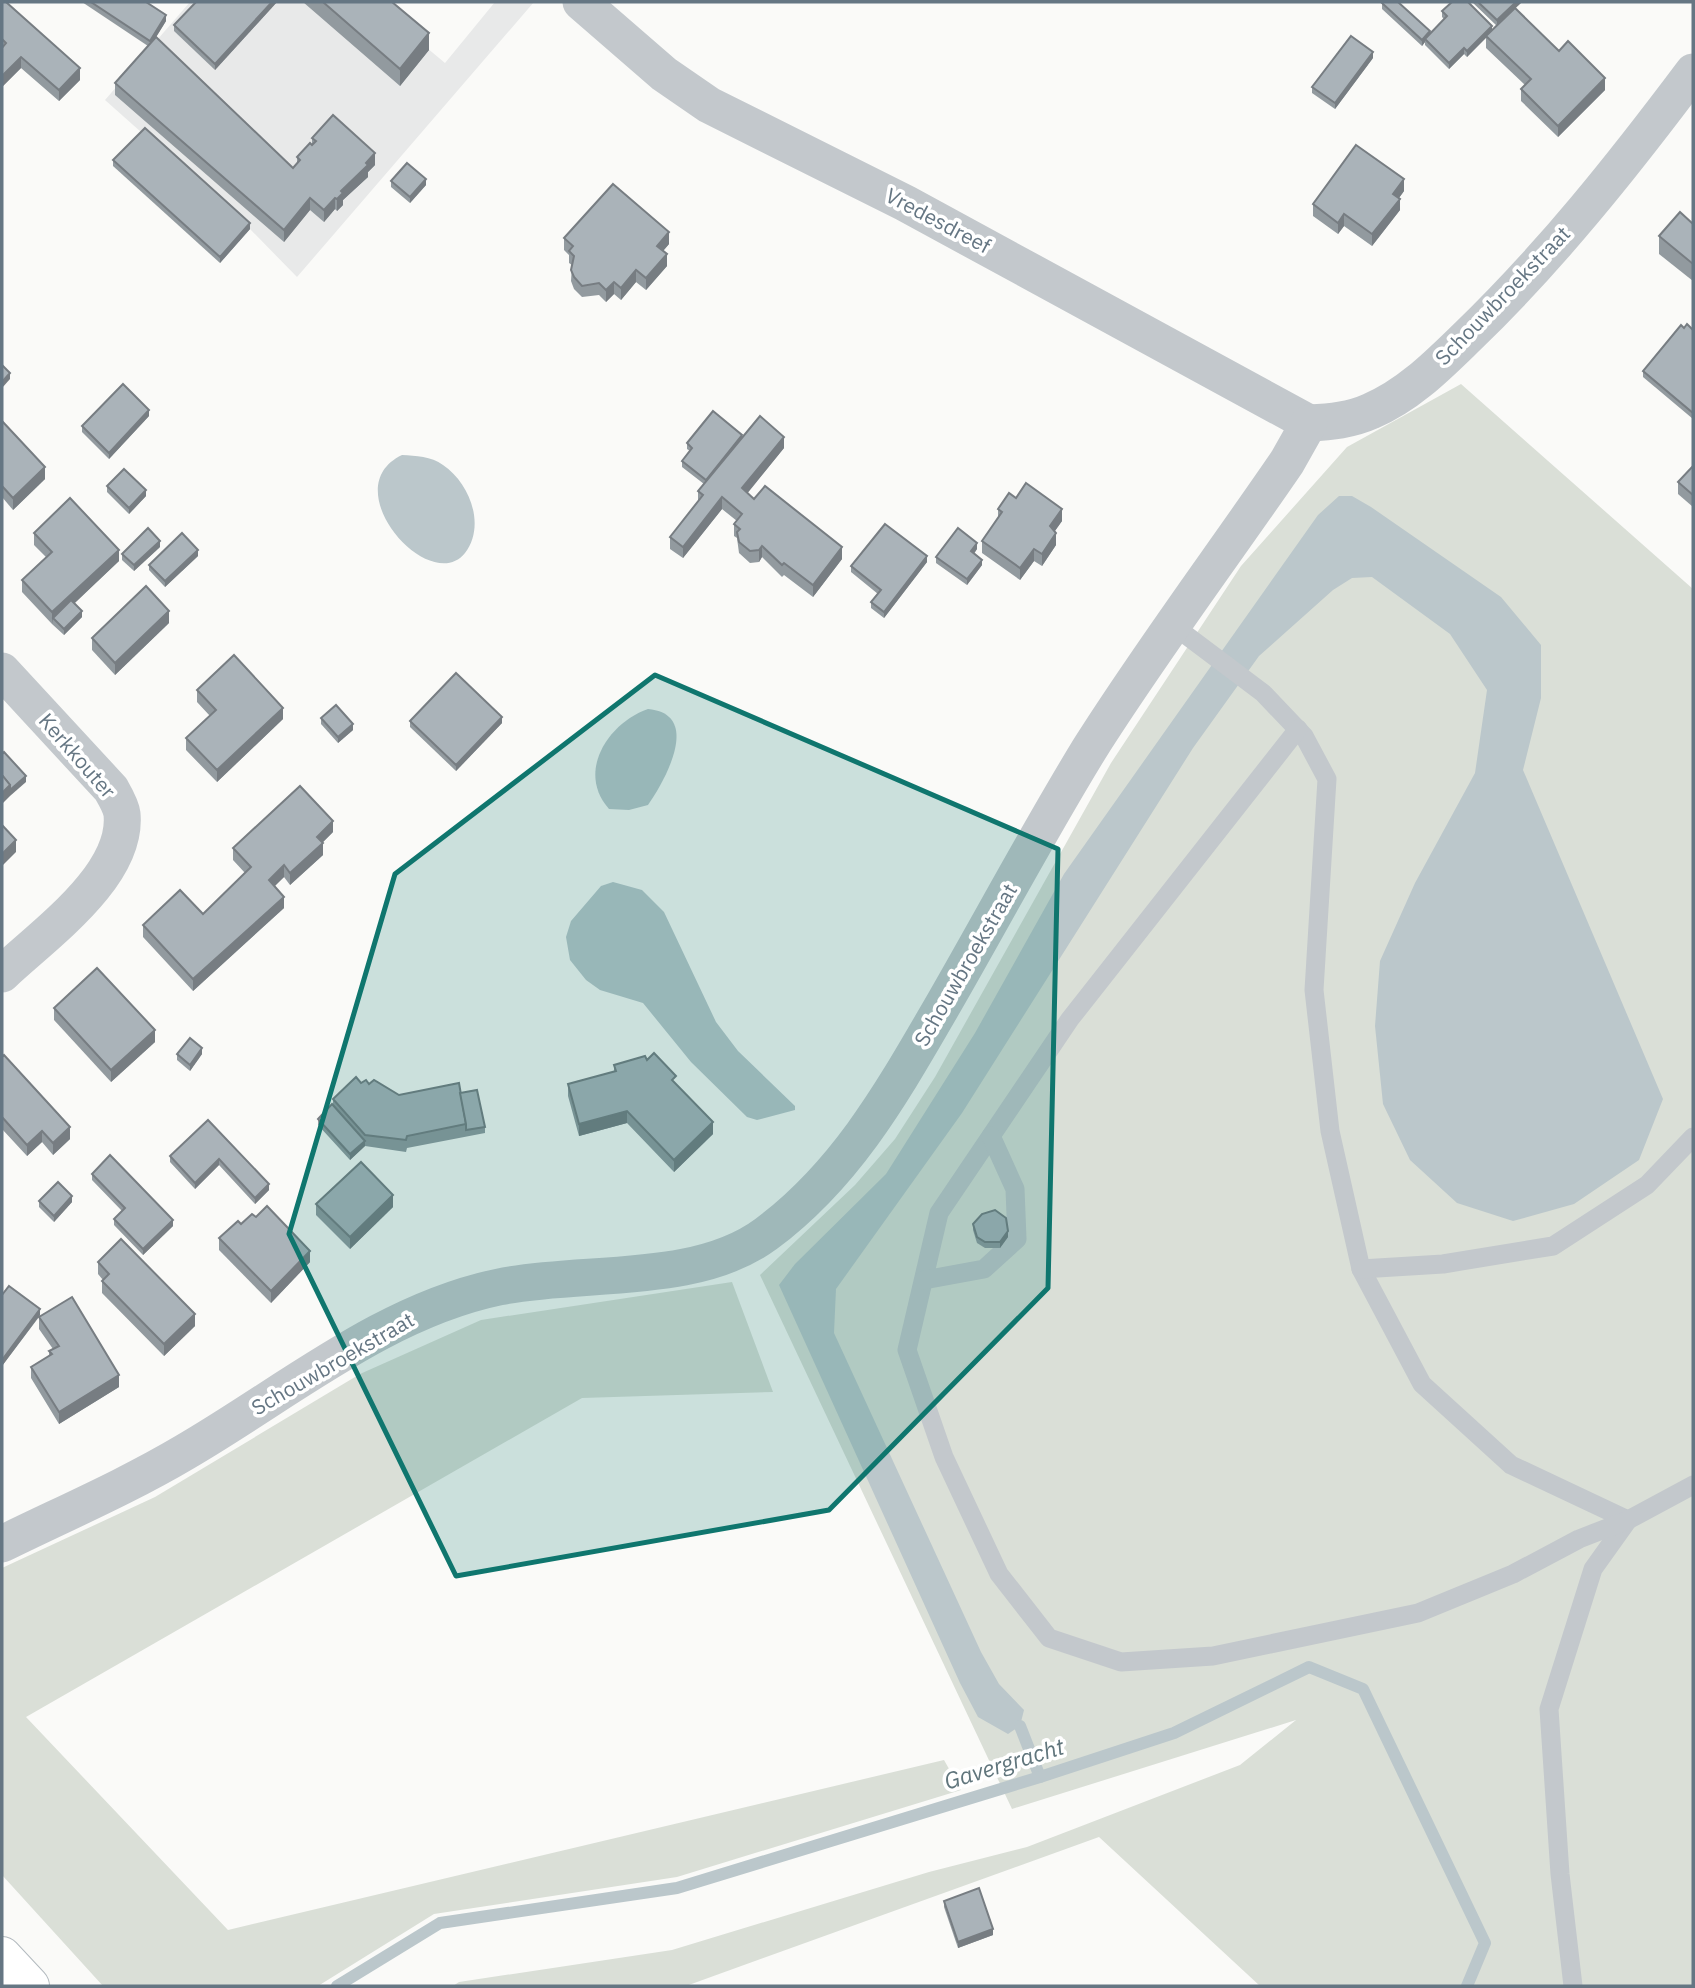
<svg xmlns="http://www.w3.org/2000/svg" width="1695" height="1988" font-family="'IBM Plex Sans',sans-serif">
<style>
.built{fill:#e8e9e9}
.green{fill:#dadfd7}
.water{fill:#bbc7cb}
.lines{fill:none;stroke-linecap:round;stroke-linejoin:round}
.stream{stroke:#bbc7cb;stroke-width:12}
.secondary-casing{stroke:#b3babf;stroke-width:40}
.lane{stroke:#c3c8cc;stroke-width:19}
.street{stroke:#c3c8cc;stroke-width:37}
.secondary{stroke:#fff;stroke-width:38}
.wall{fill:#929a9f}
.shaded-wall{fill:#777d82}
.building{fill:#aab3b9;stroke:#777d82;stroke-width:2}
.marked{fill:#0f766e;fill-opacity:0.2;stroke:#0f766e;stroke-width:5;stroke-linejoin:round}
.labels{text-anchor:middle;stroke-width:7;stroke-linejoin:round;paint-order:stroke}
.street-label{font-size:21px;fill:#657683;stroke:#fff}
.water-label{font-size:23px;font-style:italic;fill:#60757c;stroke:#fff}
</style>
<rect width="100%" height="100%" fill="#fafaf8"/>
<path class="built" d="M190,2H372L445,63L495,2H534L297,277L250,229L105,100Z"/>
<g class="green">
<path d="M1461,384L1693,589V1986H1260L1099,1837L686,1986H453L459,1982L672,1950L929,1872L1027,1847L1240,1765L1296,1720L1012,1809L760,1275L855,1185L895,1139L935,1077L1111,763L1241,566L1347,447Z"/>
<path d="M732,1282L773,1392L582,1398L26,1717L228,1930L944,1760L961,1790L677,1877L434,1914L318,1986H103L2,1875V1568L155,1497L360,1374L481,1320Z"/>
</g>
<g class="water">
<path d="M402,455C416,456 431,456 443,465C470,483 486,526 465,553C430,597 333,488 402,455Z"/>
<path d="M1339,496H1352L1371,507L1501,597L1541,645V698L1523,770L1663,1099L1639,1160L1574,1204L1513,1221L1457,1203L1410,1160L1383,1104L1375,1026L1380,961L1415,883L1475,773L1487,690L1450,634L1372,577L1352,578L1333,590L1259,656L1193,748L962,1113L836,1289L834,1333L981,1652L999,1684L1024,1710L1020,1726L1008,1734L978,1717L960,1683L779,1285L795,1264L886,1174L975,1033L1064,874L1318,515Z"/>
<path d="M648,709C702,714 666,779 648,805L629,810L609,809C576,772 608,723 648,709Z"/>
<path d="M613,882L642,890L664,912L716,1022L738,1051L795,1106V1110L757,1120L747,1117L691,1062L643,1003L600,990L586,980L570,960L566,937L571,921L601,886Z"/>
</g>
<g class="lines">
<g class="stream">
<path d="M1020,1726L1040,1777"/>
<path d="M337,1986L440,1923L677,1888L1040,1777L1174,1733L1309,1667L1363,1689L1485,1943L1467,1986"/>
</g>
<g class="secondary-casing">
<path id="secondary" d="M2,1956L30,1986"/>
</g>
<g class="lane">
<path d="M1174,626L1263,693L1304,736L1327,779L1314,990L1330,1131L1361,1269L1422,1384L1511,1465L1628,1520L1593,1569L1549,1709L1560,1874L1573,1986"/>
<path d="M1298,729L1070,1019L939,1213L907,1350L944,1457L999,1574L1049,1638L1121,1662L1213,1656L1418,1613L1513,1574L1579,1539L1628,1520L1693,1485"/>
<path d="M1361,1269L1443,1264L1553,1246L1647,1185L1693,1137"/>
<path d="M924,1280L984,1269L1017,1239L1015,1189L991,1136"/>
</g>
<g class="street">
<path d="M581,2L664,74L709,105L905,203L1309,423"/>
<path d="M1309,423C1331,422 1351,420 1371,411C1409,395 1439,364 1468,336C1551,256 1624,164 1693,72"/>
<path d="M2,671L111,789C115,796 121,806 122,814C128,876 43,935 2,974"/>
<path d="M2,1544C63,1514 126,1487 185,1452C285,1394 383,1311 499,1287C582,1270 696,1286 766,1234C848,1173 894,1089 944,1003C993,918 1039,831 1090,748C1152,650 1222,557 1287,462L1309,423"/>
</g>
<use href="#secondary" class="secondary"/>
</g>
<g class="wall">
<path d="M2,2L80,80L59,101L21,68L2,87Z"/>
<path d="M82,2H146L166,21L156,37L293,168L297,163V157L312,145V138L375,165L368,172V177L343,200V205L337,211L335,209L324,222L310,210L284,242L115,95V83L148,46Z"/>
<path d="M277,2L215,70L174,31V25Z"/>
<path d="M303,2H394L393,3L429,50L400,86Z"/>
<path d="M1472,2H1522L1515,8L1559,51L1605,90L1558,137L1521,101V89L1525,85L1486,48V37L1467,57L1464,54L1449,69L1425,45V42L1422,46L1382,9V3L1430,34L1444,19L1442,17V11L1492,31L1497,26Z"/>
<path d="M1373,58L1335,109L1312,93V87Z"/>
<path d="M113,160L250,229L220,263L113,166Z"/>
<path d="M391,181L426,185L410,203L391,187Z"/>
<path d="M1404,191L1399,198L1400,210L1372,246L1344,226L1338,234L1313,216V204Z"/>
<path d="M1693,224V281L1659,254V236Z"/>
<path d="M564,238L669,244L663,251L667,266L646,290L636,282L621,300L614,294L606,302L599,295L582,297L574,289L571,281L572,265L569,263V255L564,250Z"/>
<path d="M1684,328L1693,330V419L1643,377V371Z"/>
<path d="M149,416L109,459L82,432V426Z"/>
<path d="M2,421L45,479L13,510L2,497Z"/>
<path d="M742,438L784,448L747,493L754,499L842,559L813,597L784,575L782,577L762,557L759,562L750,563L739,553L737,538L734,536V524L737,521L722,509L683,558L670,549V537L698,501V491L704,484L682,467V461L690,451L687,449V443Z"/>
<path d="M1693,466V507L1678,494V482Z"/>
<path d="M107,486L146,496L129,514L107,492Z"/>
<path d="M1016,498L1062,521L1054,532L1056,545L1042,566L1034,561L1020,580L982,553V541L998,518V509Z"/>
<path d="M34,533L119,561L74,603L82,617L64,635L52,624L22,592V580L46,557L34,545Z"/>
<path d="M160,547L134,571L122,560V554Z"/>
<path d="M977,549L974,554L982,565L967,585L936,563V557Z"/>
<path d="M198,556L165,587L149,570V565Z"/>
<path d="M927,562L884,618L871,608V602L878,594L851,572V566Z"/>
<path d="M169,623L115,675L92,650V638Z"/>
<path d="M197,690L283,719L217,782L186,750V738L210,716L197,702Z"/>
<path d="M321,718L353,730L338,743L321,724Z"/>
<path d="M410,721L502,723L456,771L410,727Z"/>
<path d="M333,832L322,843L323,855L290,885L284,877L274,886L284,908L193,991L143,937V925L203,914L245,873L233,860V848Z"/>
<path d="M54,1008L155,1042L111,1082L54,1020Z"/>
<path d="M177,1054H202L190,1071L177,1060Z"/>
<path d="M2,1057L70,1139L53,1155L42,1142L27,1156L2,1129Z"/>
<path d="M647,1060L676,1084L713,1134L674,1172L627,1123L579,1136L568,1096V1084L614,1072V1065Z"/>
<path d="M369,1084L399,1095L460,1093L485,1127V1133L407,1148L406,1152L365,1146L350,1160L318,1125V1119L333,1104V1099Z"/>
<path d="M208,1120L269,1190L255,1204L219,1165L195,1189L170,1162V1156Z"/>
<path d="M92,1174L173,1226L143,1255L114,1225V1219L122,1211L92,1180Z"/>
<path d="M39,1201L72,1202L54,1222L39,1207Z"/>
<path d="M316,1204L393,1207L350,1249L316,1215Z"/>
<path d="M241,1224L310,1262L271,1303L219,1250V1238Z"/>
<path d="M973,1224L1008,1237L1000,1248H985L977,1243L973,1230Z"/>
<path d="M98,1262L195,1326L164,1356L102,1293V1281L103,1280L98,1274Z"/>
<path d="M9,1286L40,1309V1315L39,1317L72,1297L119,1375V1387L59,1424L31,1378V1367L49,1356V1351L53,1349L39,1329V1317L2,1366V1295Z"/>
<path d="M944,1901L993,1935L958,1948L944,1907Z"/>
</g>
<g class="shaded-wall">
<path d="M272,2H277L215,70V64Z"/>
<path d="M1516,2H1522L1497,26V20Z"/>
<path d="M166,15V21L150,47V41Z"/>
<path d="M1492,26V32L1467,57V51Z"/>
<path d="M1430,31V37L1425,39V42L1422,46V40Z"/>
<path d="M429,33V50L400,86V69Z"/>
<path d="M1464,48V54L1449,69V63Z"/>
<path d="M1373,52V58L1335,109V103Z"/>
<path d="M21,57V68L2,87V76Z"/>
<path d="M80,68V80L59,101V90Z"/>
<path d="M1605,78V90L1558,137V126Z"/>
<path d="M375,153V165L368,172V177L343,200V205L337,211V199L341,191Z"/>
<path d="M426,179V185L410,203V197Z"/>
<path d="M1404,179V191L1393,206V194Z"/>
<path d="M310,198V210L284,242V230Z"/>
<path d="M335,198V209L324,222V210Z"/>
<path d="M1400,199V210L1372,246V234Z"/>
<path d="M1344,214V226L1338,234V223Z"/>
<path d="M250,223V229L220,263V257Z"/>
<path d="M669,232V244L657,258V246Z"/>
<path d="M667,254V266L646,290V278Z"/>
<path d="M636,270V282L621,300V288Z"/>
<path d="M614,282V294L606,302V290Z"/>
<path d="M10,373V379L2,388V382Z"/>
<path d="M149,410V416L109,459V453Z"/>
<path d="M742,435V441L706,486V480Z"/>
<path d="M784,437V448L742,500V488Z"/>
<path d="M45,467V479L13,510V498Z"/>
<path d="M146,490V496L129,514V508Z"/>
<path d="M722,497V509L683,558V547Z"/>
<path d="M1062,509V521L1050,538V526Z"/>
<path d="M1056,533V545L1042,566V554Z"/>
<path d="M160,541V547L134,571V565Z"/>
<path d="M977,543V549L971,557V551Z"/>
<path d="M762,546V557L759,562V550Z"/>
<path d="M842,547V559L813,597V585Z"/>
<path d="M1034,549V561L1020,580V568Z"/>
<path d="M119,550V561L56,621L53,618L52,624V612Z"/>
<path d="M198,550V556L165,587V581Z"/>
<path d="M927,556V562L884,618V612Z"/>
<path d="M982,560V565L967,585V579Z"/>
<path d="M82,611V617L64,635V629Z"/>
<path d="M169,611V623L115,675V663Z"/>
<path d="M283,708V719L217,782V770Z"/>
<path d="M502,717V723L456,771V765Z"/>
<path d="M353,724V730L338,743V737Z"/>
<path d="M26,776V782L10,796V790Z"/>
<path d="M10,785V796L2,804V793Z"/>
<path d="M333,821V832L317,848V837Z"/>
<path d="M16,840V852L2,866V854Z"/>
<path d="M323,843V855L290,885V873Z"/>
<path d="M284,865V877L269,892V880Z"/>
<path d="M284,897V908L193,991V979Z"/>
<path d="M155,1030V1042L111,1082V1070Z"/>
<path d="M202,1048V1054L190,1071V1065Z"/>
<path d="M627,1111V1123L579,1136V1124Z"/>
<path d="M713,1122V1134L674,1172V1160Z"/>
<path d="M70,1127V1139L53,1155V1143Z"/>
<path d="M42,1131V1142L27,1156V1145Z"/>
<path d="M365,1141V1146L350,1160V1154Z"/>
<path d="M219,1159V1165L195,1189V1183Z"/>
<path d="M269,1184V1190L255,1204V1198Z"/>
<path d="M393,1195V1207L350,1249V1237Z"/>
<path d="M72,1196V1202L54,1222V1216Z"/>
<path d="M173,1220V1226L143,1255V1249Z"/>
<path d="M1008,1231V1237L1000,1248V1242Z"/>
<path d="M310,1251V1262L271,1303V1291Z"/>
<path d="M40,1309V1315L2,1366V1360Z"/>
<path d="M195,1314V1326L164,1356V1344Z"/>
<path d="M119,1375V1387L59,1424V1412Z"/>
<path d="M993,1929V1935L958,1948V1942Z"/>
</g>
<g class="building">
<path d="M2,2H6L80,68L59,90L21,57L2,76V48L6,43L2,39Z"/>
<path d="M91,2H146L166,15L150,41Z"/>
<path d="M196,2H272L215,64L174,25Z"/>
<path d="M323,2H392L429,33L400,69Z"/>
<path d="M1383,2H1398L1430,31L1422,40L1382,3Z"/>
<path d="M1452,2H1468L1492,26L1467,51L1464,48L1449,63L1425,39L1447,16L1442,11Z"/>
<path d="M1478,2H1516L1497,20Z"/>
<path d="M1515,8L1559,51L1568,41L1605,78L1558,126L1521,89L1531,79L1486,36Z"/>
<path d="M1351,36L1373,52L1335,103L1312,87Z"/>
<path d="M156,37L293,168L300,160L297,157L310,143L312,145L316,141L312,138L333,115L375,153L366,163L368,165L341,191L343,193L337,199L335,198L324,210L310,198L284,230L115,83Z"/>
<path d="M145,128L250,223L220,257L113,160Z"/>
<path d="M1356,145L1404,179L1393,194L1400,199L1372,234L1344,214L1338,223L1313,204Z"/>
<path d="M407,163L426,179L410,197L391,181Z"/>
<path d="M613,184L669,232L657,246L667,254L646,278L636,270L621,288L614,282L606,290L599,283L582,286L574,277L571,270L574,256L569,251L573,246L564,238Z"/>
<path d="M1680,212L1693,224V264L1659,236Z"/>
<path d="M1687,324L1693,330V413L1643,371L1681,325L1684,328Z"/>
<path d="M2,365L10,373L2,382Z"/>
<path d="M123,384L149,410L109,453L82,426Z"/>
<path d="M713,411L742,435L706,480L682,461L692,448L687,443Z"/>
<path d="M760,416L784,437L742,488L754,499L765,486L842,547L813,585L784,563L782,565L762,546L759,550L750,551L739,542L737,532L740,529L734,524L742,514L722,497L683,547L670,537L703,495L698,491Z"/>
<path d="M2,421L45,467L13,498L2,486Z"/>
<path d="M1693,466V495L1678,482Z"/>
<path d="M124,469L146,490L129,508L107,486Z"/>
<path d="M1026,483L1062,509L1050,526L1056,533L1042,554L1034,549L1020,568L982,541L1002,512L998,509L1009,493L1016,498Z"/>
<path d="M70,498L119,550L52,612L22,580L52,552L34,533Z"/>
<path d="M885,524L927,556L884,612L871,602L881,590L851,566Z"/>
<path d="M148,528L160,541L134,565L122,554Z"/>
<path d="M958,528L977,543L971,551L982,560L967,579L936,557Z"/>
<path d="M182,533L198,550L165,581L149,565Z"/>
<path d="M146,586L169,611L115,663L92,638Z"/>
<path d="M71,600L82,611L64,629L53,618Z"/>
<path d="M234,655L283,708L217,770L186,738L216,710L197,690Z"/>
<path d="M456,673L502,717L456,765L410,721Z"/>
<path d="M336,705L353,724L338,737L321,718Z"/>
<path d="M4,752L26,776L10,790V785L2,775V754Z"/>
<path d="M2,775L10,785L2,793Z"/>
<path d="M300,786L333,821L317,837L323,843L290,873L284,865L269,880L284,897L193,979L143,925L180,890L203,914L251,867L233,848Z"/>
<path d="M2,825L16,840L2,854Z"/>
<path d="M97,968L155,1030L111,1070L54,1008Z"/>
<path d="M190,1038L202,1048L190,1065L177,1054Z"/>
<path d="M654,1053L676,1076L672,1080L713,1122L674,1160L627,1111L579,1124L568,1084L616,1071L614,1065L645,1056L647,1060Z"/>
<path d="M4,1055L70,1127L53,1143L42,1131L27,1145L2,1117V1057Z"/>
<path d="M356,1077L361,1083L366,1080L369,1084L374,1080L399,1095L459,1083L466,1124L407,1136L406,1140L365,1135L333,1099Z"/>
<path d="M477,1090L485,1127L466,1130V1124L460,1093Z"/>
<path d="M332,1104L365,1141L350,1154L318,1119Z"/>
<path d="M208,1120L269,1184L255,1198L219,1159L195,1183L170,1156Z"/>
<path d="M110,1155L173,1220L143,1249L114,1219L125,1208L92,1174Z"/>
<path d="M361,1162L393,1195L350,1237L316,1204Z"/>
<path d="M58,1182L72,1196L54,1216L39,1201Z"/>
<path d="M267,1206L310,1251L271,1291L219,1238L238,1221L241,1224L252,1214L256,1217Z"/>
<path d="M995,1210L1006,1218L1008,1231L1000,1242H985L977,1237L973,1224L982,1214Z"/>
<path d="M121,1239L195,1314L164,1344L102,1281L109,1274L98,1262Z"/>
<path d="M9,1286L40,1309L2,1360V1295Z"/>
<path d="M72,1297L119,1375L59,1412L31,1367L52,1354L49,1351L59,1346L39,1317Z"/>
<path d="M979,1888L993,1929L958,1942L944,1901Z"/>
</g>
<path class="marked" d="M655,675L1058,849L1048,1288L829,1510L456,1576L289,1234L395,874Z"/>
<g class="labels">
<g class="street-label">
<text transform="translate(938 221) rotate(28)" y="7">Vredesdreef</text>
<text transform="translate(1503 296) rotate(-46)" y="7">Schouwbroekstraat</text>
<text transform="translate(77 756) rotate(49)" y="7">Kerkkouter</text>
<text transform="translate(966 965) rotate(-60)" y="7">Schouwbroekstraat</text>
<text transform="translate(333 1364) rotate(-30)" y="7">Schouwbroekstraat</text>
</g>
<g class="water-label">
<text transform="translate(1004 1764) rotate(-17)" y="8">Gavergracht</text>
</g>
</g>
<rect width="1695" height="1988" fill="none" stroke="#657683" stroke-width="7"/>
</svg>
